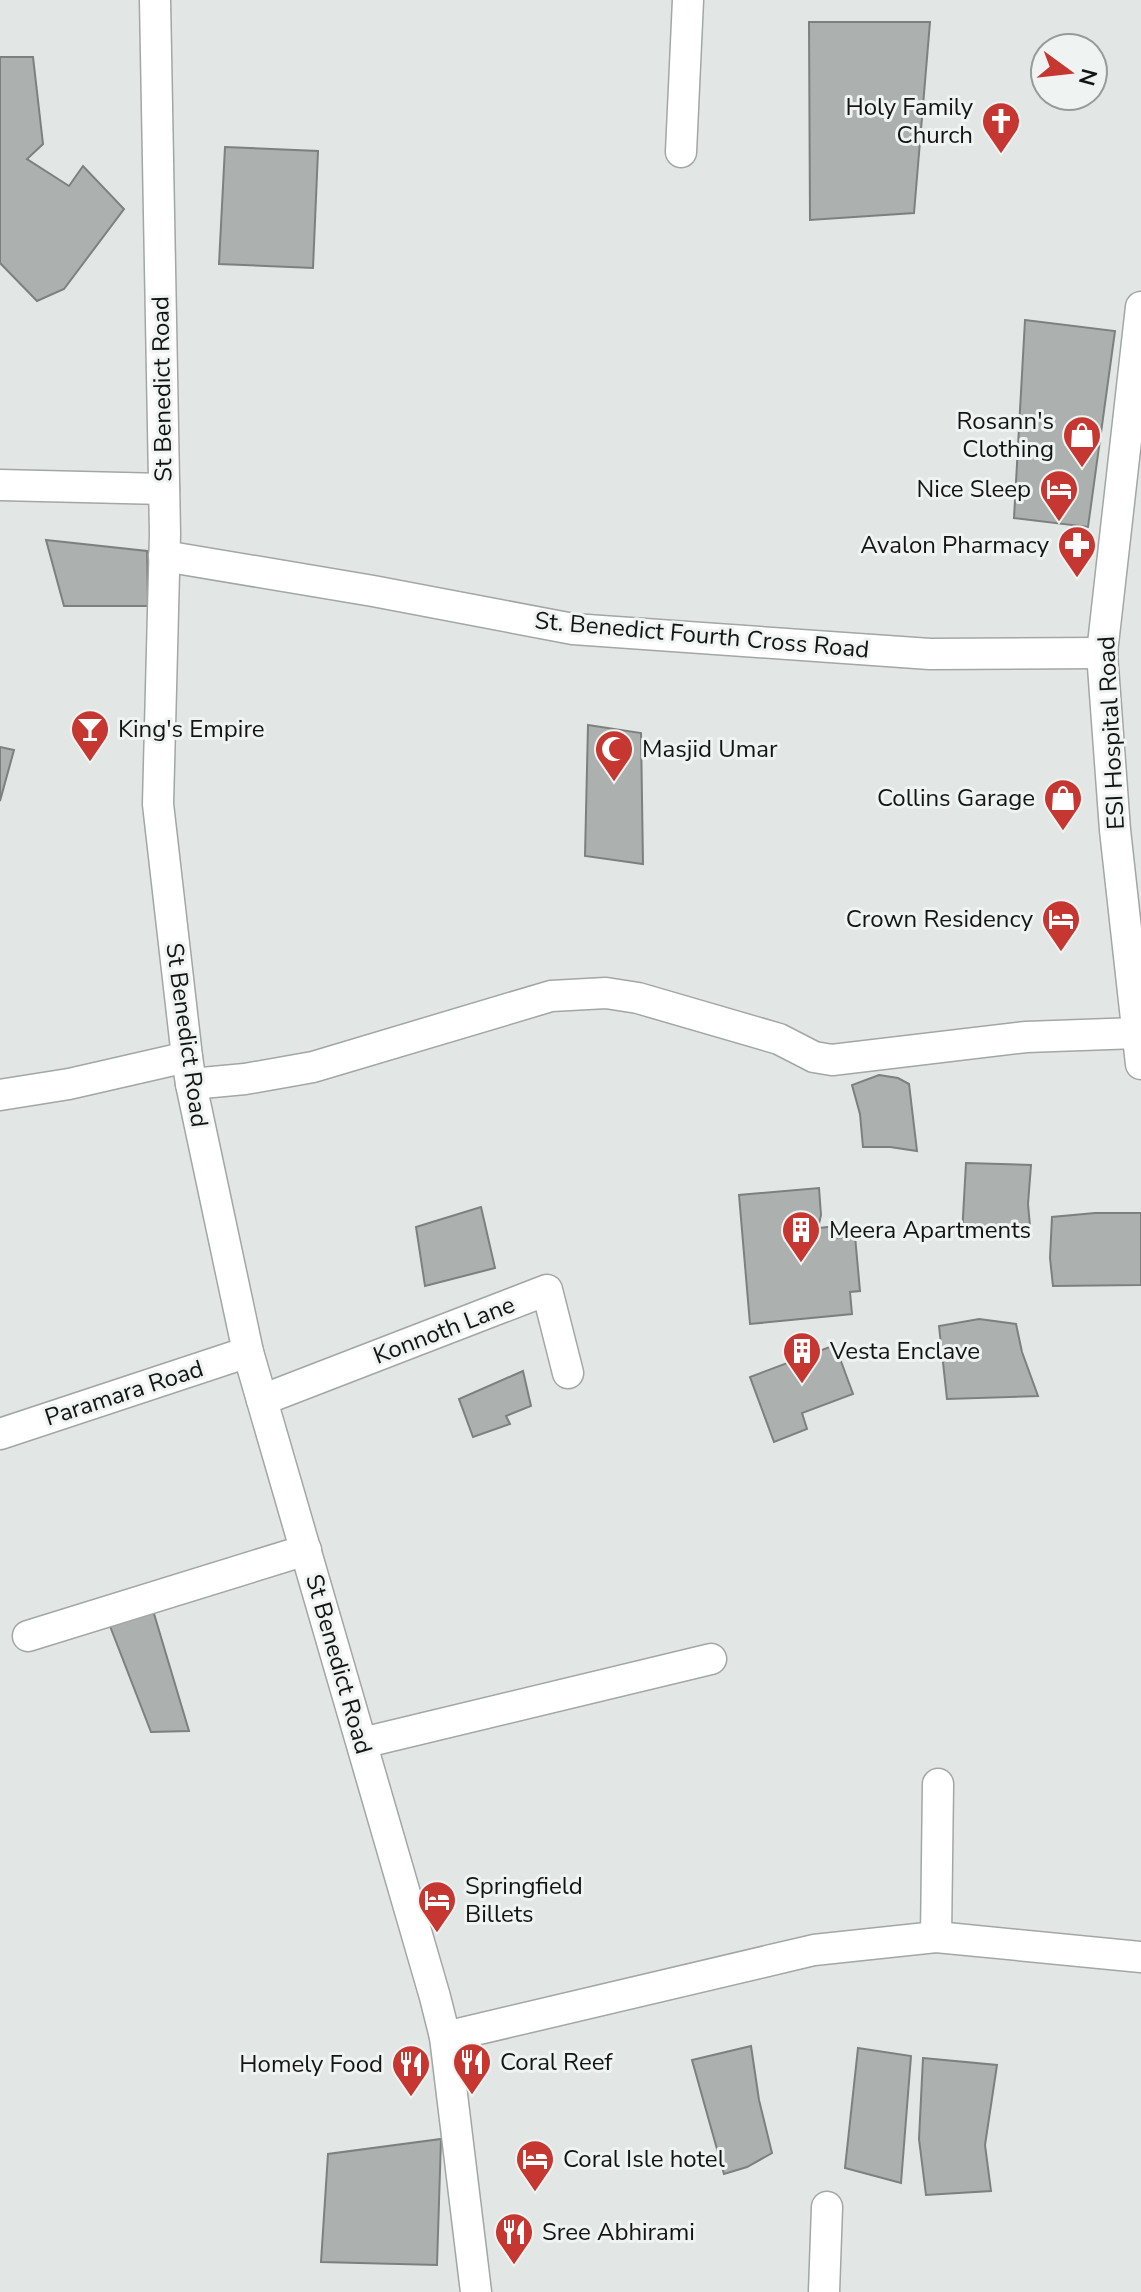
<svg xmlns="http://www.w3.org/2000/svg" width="1141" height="2292" font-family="'Nunito Sans',sans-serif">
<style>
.building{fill:#acb1af;stroke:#7c817f;stroke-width:2}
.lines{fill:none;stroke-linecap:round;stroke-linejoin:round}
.minor-casing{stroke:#a2a6a5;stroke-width:33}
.minor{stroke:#fff;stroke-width:30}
.labels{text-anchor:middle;stroke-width:6;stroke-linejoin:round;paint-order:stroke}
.poi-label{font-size:24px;fill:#131514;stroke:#eff4f3;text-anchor:start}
.street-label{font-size:24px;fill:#131514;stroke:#eff4f3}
</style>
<rect width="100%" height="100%" fill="#e2e7e5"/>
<g class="building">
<path d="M809,22H930L914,213L810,220Z"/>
<path d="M0,57H33L43,144L27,159L69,186L83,166L124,209L64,289L37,301L0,263Z"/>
<path d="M225,147L318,151L313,268L219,264Z"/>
<path d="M1025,320L1115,331L1088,527L1014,518Z"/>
<path d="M46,540L147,551L148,606H64Z"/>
<path d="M588,725L641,733L643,864L585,856Z"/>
<path d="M0,747L14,750L0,801Z"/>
<path d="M879,1075L898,1078L909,1084L917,1151L890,1147H863L860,1114L852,1085Z"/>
<path d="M966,1163L1031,1165L1028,1204L1030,1226L993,1236L962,1235Z"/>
<path d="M819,1188L821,1215L818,1228L837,1226L838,1238L855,1236L860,1291L850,1292L852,1314L750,1324L739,1195Z"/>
<path d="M481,1207L495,1268L425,1286L416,1227Z"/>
<path d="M1095,1213H1141V1285L1053,1286L1050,1258L1052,1217Z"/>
<path d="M979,1319L1016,1324L1022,1352L1038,1396L947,1399L939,1326Z"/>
<path d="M835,1345L853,1394L802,1413L807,1429L774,1442L750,1377Z"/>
<path d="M523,1371L531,1406L506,1416L510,1424L473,1437L459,1399Z"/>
<path d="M152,1607L189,1731L151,1732L108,1621Z"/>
<path d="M751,2046L759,2100L772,2153L747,2167L724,2174L692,2060Z"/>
<path d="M858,2048L911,2056L901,2183L845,2168Z"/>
<path d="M923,2058L997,2065L985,2145L991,2191L926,2195L919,2139Z"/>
<path d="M441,2139L437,2265L321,2262L328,2154Z"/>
</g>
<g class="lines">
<g class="minor-casing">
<g id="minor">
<path d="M155,0L165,534L158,804L187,1057L191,1084L248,1352L435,1997L445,2037L476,2292"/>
<path d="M681,152L688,0"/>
<path d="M1141,307L1102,653L1115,830L1141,1064"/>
<path d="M0,485L164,489"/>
<path d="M164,556L373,591L573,629L930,654L1102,653"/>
<path d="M191,1084L245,1079L313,1067L551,996L606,993L638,998L779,1039L814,1057L832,1060L1026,1037L1137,1033"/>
<path d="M0,1095L69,1084L187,1057"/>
<path d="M262,1400L547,1290L568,1373"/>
<path d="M0,1434L248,1352"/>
<path d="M28,1636L306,1550"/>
<path d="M362,1743L711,1659"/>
<path d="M936,1937L938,1784"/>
<path d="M445,2037L814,1950L936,1937L1141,1957"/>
<path d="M824,2292L827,2207"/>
</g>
</g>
<use href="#minor" class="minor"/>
</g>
<defs>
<g id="church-pin" transform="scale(2)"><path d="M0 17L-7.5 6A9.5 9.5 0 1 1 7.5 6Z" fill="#c53730" stroke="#eff4f3"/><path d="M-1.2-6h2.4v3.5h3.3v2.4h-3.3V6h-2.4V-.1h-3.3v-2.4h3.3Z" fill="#fff"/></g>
<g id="shop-pin" transform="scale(2)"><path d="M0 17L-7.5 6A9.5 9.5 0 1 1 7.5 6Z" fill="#c53730" stroke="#eff4f3"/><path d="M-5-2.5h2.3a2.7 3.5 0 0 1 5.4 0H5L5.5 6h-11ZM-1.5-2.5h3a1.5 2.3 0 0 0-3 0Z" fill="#fff"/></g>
<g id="hotel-pin" transform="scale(2)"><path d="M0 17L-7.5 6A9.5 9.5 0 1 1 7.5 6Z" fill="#c53730" stroke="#eff4f3"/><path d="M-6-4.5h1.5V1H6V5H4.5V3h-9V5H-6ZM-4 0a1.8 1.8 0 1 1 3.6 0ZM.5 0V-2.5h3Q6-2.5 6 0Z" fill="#fff"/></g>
<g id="pharmacy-pin" transform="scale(2)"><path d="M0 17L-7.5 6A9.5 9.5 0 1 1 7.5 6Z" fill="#c53730" stroke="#eff4f3"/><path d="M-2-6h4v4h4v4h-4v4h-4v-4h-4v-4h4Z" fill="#fff"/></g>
<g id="bar-pin" transform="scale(2)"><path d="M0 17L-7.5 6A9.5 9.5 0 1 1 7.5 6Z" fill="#c53730" stroke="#eff4f3"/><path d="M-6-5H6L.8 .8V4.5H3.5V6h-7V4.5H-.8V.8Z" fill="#fff"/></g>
<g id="mosque-pin" transform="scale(2)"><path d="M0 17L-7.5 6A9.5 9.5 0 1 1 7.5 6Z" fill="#c53730" stroke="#eff4f3"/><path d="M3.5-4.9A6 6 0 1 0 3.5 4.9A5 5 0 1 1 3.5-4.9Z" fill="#fff"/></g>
<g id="building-pin" transform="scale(2)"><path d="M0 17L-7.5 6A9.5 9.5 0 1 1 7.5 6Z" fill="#c53730" stroke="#eff4f3"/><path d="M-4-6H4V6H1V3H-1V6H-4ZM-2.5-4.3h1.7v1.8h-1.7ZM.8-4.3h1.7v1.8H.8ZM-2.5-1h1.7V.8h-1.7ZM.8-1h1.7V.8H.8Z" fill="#fff"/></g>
<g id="restaurant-pin" transform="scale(2)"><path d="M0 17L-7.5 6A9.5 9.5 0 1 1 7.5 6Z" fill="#c53730" stroke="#eff4f3"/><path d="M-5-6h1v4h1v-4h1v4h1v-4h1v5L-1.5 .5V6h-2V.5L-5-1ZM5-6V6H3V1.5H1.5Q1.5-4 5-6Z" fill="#fff"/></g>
</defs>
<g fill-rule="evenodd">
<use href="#church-pin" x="1001" y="121"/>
<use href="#shop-pin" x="1082" y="435"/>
<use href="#hotel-pin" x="1059" y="489"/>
<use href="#pharmacy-pin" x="1077" y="545"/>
<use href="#bar-pin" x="90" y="729"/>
<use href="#mosque-pin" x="614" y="749"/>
<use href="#shop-pin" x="1063" y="798"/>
<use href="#hotel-pin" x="1061" y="919"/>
<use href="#building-pin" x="801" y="1230"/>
<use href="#building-pin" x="802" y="1351"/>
<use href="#hotel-pin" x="437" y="1900"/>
<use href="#restaurant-pin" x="472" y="2062"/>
<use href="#restaurant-pin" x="411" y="2064"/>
<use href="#hotel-pin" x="535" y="2159"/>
<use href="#restaurant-pin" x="514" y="2232"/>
</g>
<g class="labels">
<g class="poi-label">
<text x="973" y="115" text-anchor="end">Holy Family<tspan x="973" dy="28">Church</tspan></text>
<text x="1054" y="429" text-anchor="end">Rosann's<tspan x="1054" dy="28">Clothing</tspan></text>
<text x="1031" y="497" text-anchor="end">Nice Sleep</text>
<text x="1049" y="553" text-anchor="end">Avalon Pharmacy</text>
<text x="118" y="737">King's Empire</text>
<text x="642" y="757">Masjid Umar</text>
<text x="1035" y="806" text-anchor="end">Collins Garage</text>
<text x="1033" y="927" text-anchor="end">Crown Residency</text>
<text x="829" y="1238">Meera Apartments</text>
<text x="830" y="1359">Vesta Enclave</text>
<text x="465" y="1894">Springfield<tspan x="465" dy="28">Billets</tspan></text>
<text x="500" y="2070">Coral Reef</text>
<text x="383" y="2072" text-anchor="end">Homely Food</text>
<text x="563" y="2167">Coral Isle hotel</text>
<text x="542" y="2240">Sree Abhirami</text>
</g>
<g class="street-label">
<text transform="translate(162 389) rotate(-91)" y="8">St Benedict Road</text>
<text transform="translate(702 635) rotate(5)" y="8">St. Benedict Fourth Cross Road</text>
<text transform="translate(1111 733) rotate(-93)" y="8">ESI Hospital Road</text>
<text transform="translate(187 1035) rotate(82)" y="8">St Benedict Road</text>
<text transform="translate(444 1330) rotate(-21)" y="8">Konnoth Lane</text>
<text transform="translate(124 1393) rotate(-18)" y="8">Paramara Road</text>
<text transform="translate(339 1664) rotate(74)" y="8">St Benedict Road</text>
</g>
</g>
<g transform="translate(1069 72) rotate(105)"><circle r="38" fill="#eff4f3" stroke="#979b9a" stroke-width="2"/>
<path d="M0-6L14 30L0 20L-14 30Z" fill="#c53730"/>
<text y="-12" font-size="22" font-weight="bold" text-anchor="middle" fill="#131514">N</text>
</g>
</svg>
